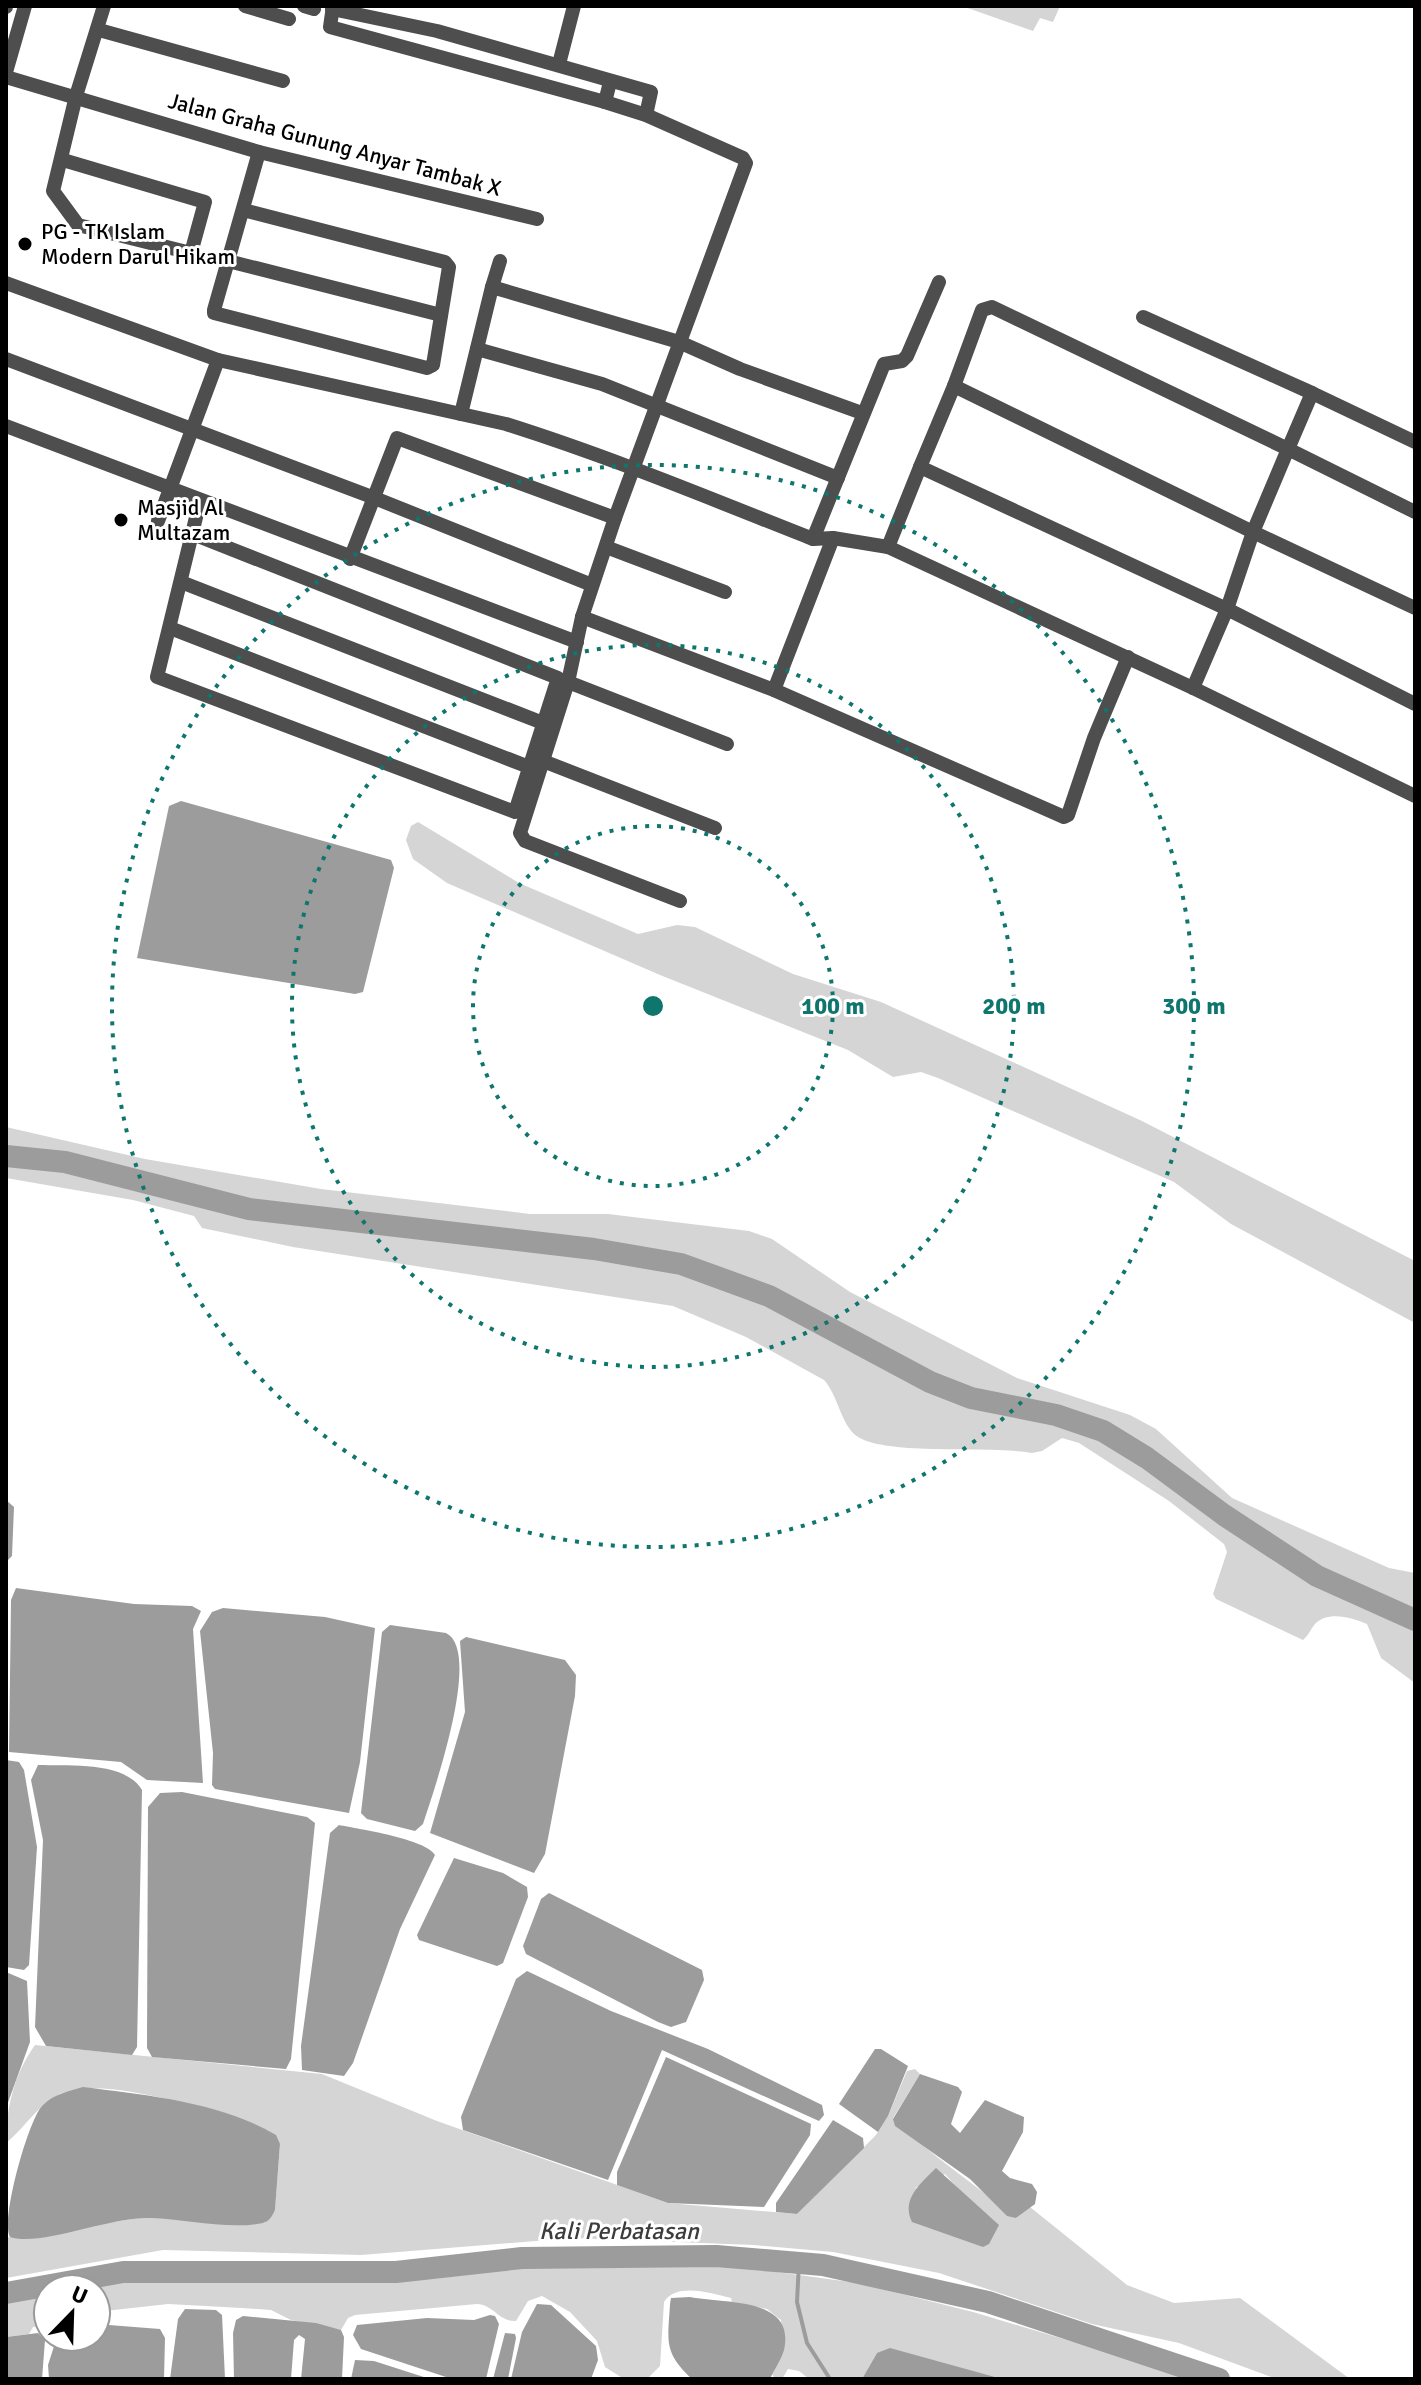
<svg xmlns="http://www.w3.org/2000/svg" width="1421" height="2385" font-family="Signika,sans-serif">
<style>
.green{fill:#d5d5d5;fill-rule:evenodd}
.water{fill:#9c9c9c}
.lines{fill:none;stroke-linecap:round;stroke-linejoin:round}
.stream{stroke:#9c9c9c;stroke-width:4}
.river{stroke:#9c9c9c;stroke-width:22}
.street{stroke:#4e4e4e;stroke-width:14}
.ring{fill:none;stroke:#0f766e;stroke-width:4;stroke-dasharray:4 8}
.poi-dot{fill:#000;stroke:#fff;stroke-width:3}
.labels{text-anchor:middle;stroke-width:6;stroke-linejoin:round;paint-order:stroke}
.street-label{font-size:22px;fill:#000;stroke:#fff}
.poi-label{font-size:22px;fill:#000;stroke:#fff;text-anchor:start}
.water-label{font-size:24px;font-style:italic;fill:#3d3d3d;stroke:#fff}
.centre{fill:#0f766e;stroke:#fff;stroke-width:4}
.ring-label{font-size:24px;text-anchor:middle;font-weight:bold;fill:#0f766e;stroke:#fff;stroke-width:6;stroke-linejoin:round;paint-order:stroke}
</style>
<rect width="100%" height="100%" fill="#fff"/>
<g class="green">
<path d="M962,6H1060L1053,22L1040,18L1033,31Z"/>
<path d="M418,822L519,883L638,934L677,925L695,927L793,974L881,1002L1142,1121L1415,1261V1323L1231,1224L1174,1182L938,1078L921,1072L893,1077L848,1050L660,975L447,883L413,859L406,840L411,826Z"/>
<path d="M6,1127L145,1159L321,1189L530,1214H608L749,1231L772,1239L850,1292L1017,1378L1130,1415L1156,1429L1232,1498L1389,1568L1415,1573V1683L1381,1658L1367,1624C1353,1618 1328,1610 1315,1624C1310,1630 1309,1635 1303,1640L1216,1599L1213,1594L1227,1552L1224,1544L1169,1501L1079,1443L1062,1438L1042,1451L1032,1453C991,1445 878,1457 854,1434C840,1420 838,1396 824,1380L746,1337L673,1306L293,1247L202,1228L194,1216L133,1200L6,1178Z"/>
<path d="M35,2045L322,2074L437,2121L668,2203L797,2214L876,2135L888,2116L907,2071L915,2069L920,2074L893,2118C931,2156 975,2184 1016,2218L1030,2207L1127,2285L1174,2303L1240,2298L1350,2379H1277L1179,2343L1092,2324L939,2273L833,2252L754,2245L574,2238L361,2255L163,2250L6,2278V2238L10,2237L146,2217L264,2223L275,2210L280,2145L269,2131C223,2114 104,2073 60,2094C38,2104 25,2128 6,2143C6,2109 14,2074 35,2045ZM945,2174L968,2201L995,2221L915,2188Z"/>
<path d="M702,2262L858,2283L973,2312L1197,2379H1002L877,2353L862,2379H809L799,2371L788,2369L782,2379H775L772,2374L783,2351L781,2320L767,2309L732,2302L731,2298C712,2293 676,2282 664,2302L660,2366L647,2379H624L605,2367L597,2341L570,2312L542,2296L528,2301L516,2321C499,2322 494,2305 477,2304L355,2315L348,2318L341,2330L291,2320L271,2310L242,2308L168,2304L96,2312V2289H59L155,2275L319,2281L568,2263Z"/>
<path d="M48,2292V2326L33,2327L29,2334L6,2337V2301Z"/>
</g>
<g class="water">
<path d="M181,801L391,860L394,868L363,992L355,994L137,958L169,806Z"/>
<path d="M6,1500L14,1507L12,1556L6,1562Z"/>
<path d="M16,1588L134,1604L192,1606L201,1611L193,1629L203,1783L147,1780L121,1762L9,1752L11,1600Z"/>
<path d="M223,1608L325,1617L375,1628L360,1762L349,1813L215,1789L212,1785L213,1753L200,1631L212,1612Z"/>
<path d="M390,1625L446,1633C483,1651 433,1793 423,1824L415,1831L367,1819L361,1813L382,1632Z"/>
<path d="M466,1637L565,1660L576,1675L575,1696L545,1854L534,1873L430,1833L465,1712L460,1641Z"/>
<path d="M6,1760L19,1762L24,1770L37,1847L29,1965L24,1970L6,1967Z"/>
<path d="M38,1765C69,1766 125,1761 142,1790L137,2047L132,2055L46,2046L35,2027L43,1840L31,1780Z"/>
<path d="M182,1792L307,1817L315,1823L291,2059L286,2069L152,2057L147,2048L148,1807L160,1793Z"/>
<path d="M339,1825C359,1829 426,1839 435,1855L400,1929L353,2063L344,2076L302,2070L301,2046L330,1833Z"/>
<path d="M454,1858L503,1873L527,1887L528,1897L503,1963L497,1966L419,1940L417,1935Z"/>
<path d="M549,1893L702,1970L704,1980L686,2022L671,2027L658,2022L526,1954L523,1946L541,1899Z"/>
<path d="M527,1971L611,2011L708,2049L822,2105L824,2115L819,2121L662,2050L608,2180L463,2130L461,2117L516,1979Z"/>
<path d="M6,1972L27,1981L30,2042L6,2108Z"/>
<path d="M875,2049H881L908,2066L888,2116L878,2132L839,2104Z"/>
<path d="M666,2057L811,2124L810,2135L764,2207L668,2203L617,2185V2172Z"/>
<path d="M920,2074L958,2087L962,2092L951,2124L960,2133L985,2100L1024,2117L1023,2132L1002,2171L1010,2178L1032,2184L1037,2192L1035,2204L1016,2218L1007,2216L970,2179L895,2126L893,2119Z"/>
<path d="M83,2087C146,2095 220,2102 276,2135L280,2144L275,2210C272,2216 270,2221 263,2223C228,2230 186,2219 151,2218C110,2216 41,2247 10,2237C0,2221 29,2117 43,2105C54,2094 69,2091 83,2087Z"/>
<path d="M833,2120L863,2138L864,2148L797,2214L776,2212V2203Z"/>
<path d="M936,2168L999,2225L989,2244L983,2247L912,2222C901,2199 920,2184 936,2168Z"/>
<path d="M690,2297C723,2304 796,2296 784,2350C781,2360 774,2370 770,2379H692C663,2352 668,2341 670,2304L671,2298Z"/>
<path d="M537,2304L551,2305L596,2346L598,2360L591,2379H511L522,2332Z"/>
<path d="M185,2309L216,2310L222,2315L225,2379H170L178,2319Z"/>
<path d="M490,2315L495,2316L499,2324L486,2379H452L361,2349L353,2335L357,2325L427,2318L474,2320Z"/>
<path d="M243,2316L316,2323L341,2330L344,2337L342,2379H301L305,2339L299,2335L294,2340L291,2379H234L233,2333L236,2320Z"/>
<path d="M96,2324L160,2329L165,2338L164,2379H49L48,2365L57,2337H96Z"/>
<path d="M38,2333L45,2340L42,2379H6V2337Z"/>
<path d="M505,2333L515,2334L516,2338L508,2379H493Z"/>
<path d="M890,2348L1002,2379H862L877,2353Z"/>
<path d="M355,2360L374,2361L430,2379H351Z"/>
</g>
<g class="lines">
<path class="stream" d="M799,2263L797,2302L807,2343L830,2379"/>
<g class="river">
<path d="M6,1156L65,1162L249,1209L594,1249L681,1264L769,1296L930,1382L971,1398L1056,1415L1103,1431L1147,1458L1224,1515L1317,1576L1415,1620"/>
<path d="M6,2293L123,2272H396L522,2258L716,2256L823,2265L988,2302L1219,2379"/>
</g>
<g class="street">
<path d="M245,6L289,19"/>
<path d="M304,6L314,9"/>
<path d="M333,6L330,27L605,102"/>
<path d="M6,7V6"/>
<path d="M332,9L437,31L651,92L646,115"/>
<path d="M99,30L283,81"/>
<path d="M559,64L574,6"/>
<path d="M6,72L25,6"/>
<path d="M6,77L259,152L537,219"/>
<path d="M610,82L605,102L646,115L743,158L746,163L615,518L582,617L568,682L520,833L525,841L680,901"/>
<path d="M63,160L205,202L191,253L78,225L53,191L76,96L104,6"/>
<path d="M243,210L445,262L449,267L433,365L427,368L214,313V310L259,152"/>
<path d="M228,261L441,315"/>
<path d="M6,283L218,360L506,424C611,457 711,499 813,539L833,538L888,547L1193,688L1415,796"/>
<path d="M492,287L500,261"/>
<path d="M477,349L602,384L838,478"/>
<path d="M6,359L372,497L592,585"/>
<path d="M954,386L982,310L992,307L1288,449L1312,393L1143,317"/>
<path d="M1312,393L1415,442"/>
<path d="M461,414L492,287L679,342L740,369L862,413"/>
<path d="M6,426L577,642"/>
<path d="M920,467L954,386L1253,532L1288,449L1415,512"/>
<path d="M158,521L218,360"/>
<path d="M193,534L558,678L515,812L157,677L200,501"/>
<path d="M813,539L884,364L902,361L907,356L939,282"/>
<path d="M606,547L725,592"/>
<path d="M888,547L920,467L1227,609L1253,532L1415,608"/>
<path d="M350,559L397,438L615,518"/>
<path d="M181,582L543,723"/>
<path d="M582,617L774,690L1064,817L1068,815L1094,738L1128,657"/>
<path d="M170,628L529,767"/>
<path d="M568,682L727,744"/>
<path d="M1193,688L1227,609L1415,704"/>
<path d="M774,690L833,538"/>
<path d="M543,761L715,828"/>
</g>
</g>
<g class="ring">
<circle cx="653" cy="1006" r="180"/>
<circle cx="653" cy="1006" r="361"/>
<circle cx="653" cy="1006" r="541"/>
</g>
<g class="poi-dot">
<circle cx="25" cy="244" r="8"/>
<circle cx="121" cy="520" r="8"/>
</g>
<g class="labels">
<g class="street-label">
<text transform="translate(335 144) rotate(15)" y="8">Jalan Graha Gunung Anyar Tambak X</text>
</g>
<g class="poi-label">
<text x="41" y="239">PG - TK Islam<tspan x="41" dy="25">Modern Darul Hikam</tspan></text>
<text x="137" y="515">Masjid Al<tspan x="137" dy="25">Multazam</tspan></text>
</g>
<g class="water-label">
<text x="619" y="2239">Kali Perbatasan</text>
</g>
</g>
<circle cx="653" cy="1006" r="12" class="centre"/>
<g class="ring-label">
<text x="833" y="1014">100 m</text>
<text x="1014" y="1014">200 m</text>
<text x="1194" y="1014">300 m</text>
</g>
<rect width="1421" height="2385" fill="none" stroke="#000000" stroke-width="16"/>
<g transform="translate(72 2313) rotate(23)"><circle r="38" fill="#ffffff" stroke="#999999" stroke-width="2"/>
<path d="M0-6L14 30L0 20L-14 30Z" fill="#000000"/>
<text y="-12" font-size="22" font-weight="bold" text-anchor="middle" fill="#000000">U</text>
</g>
</svg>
